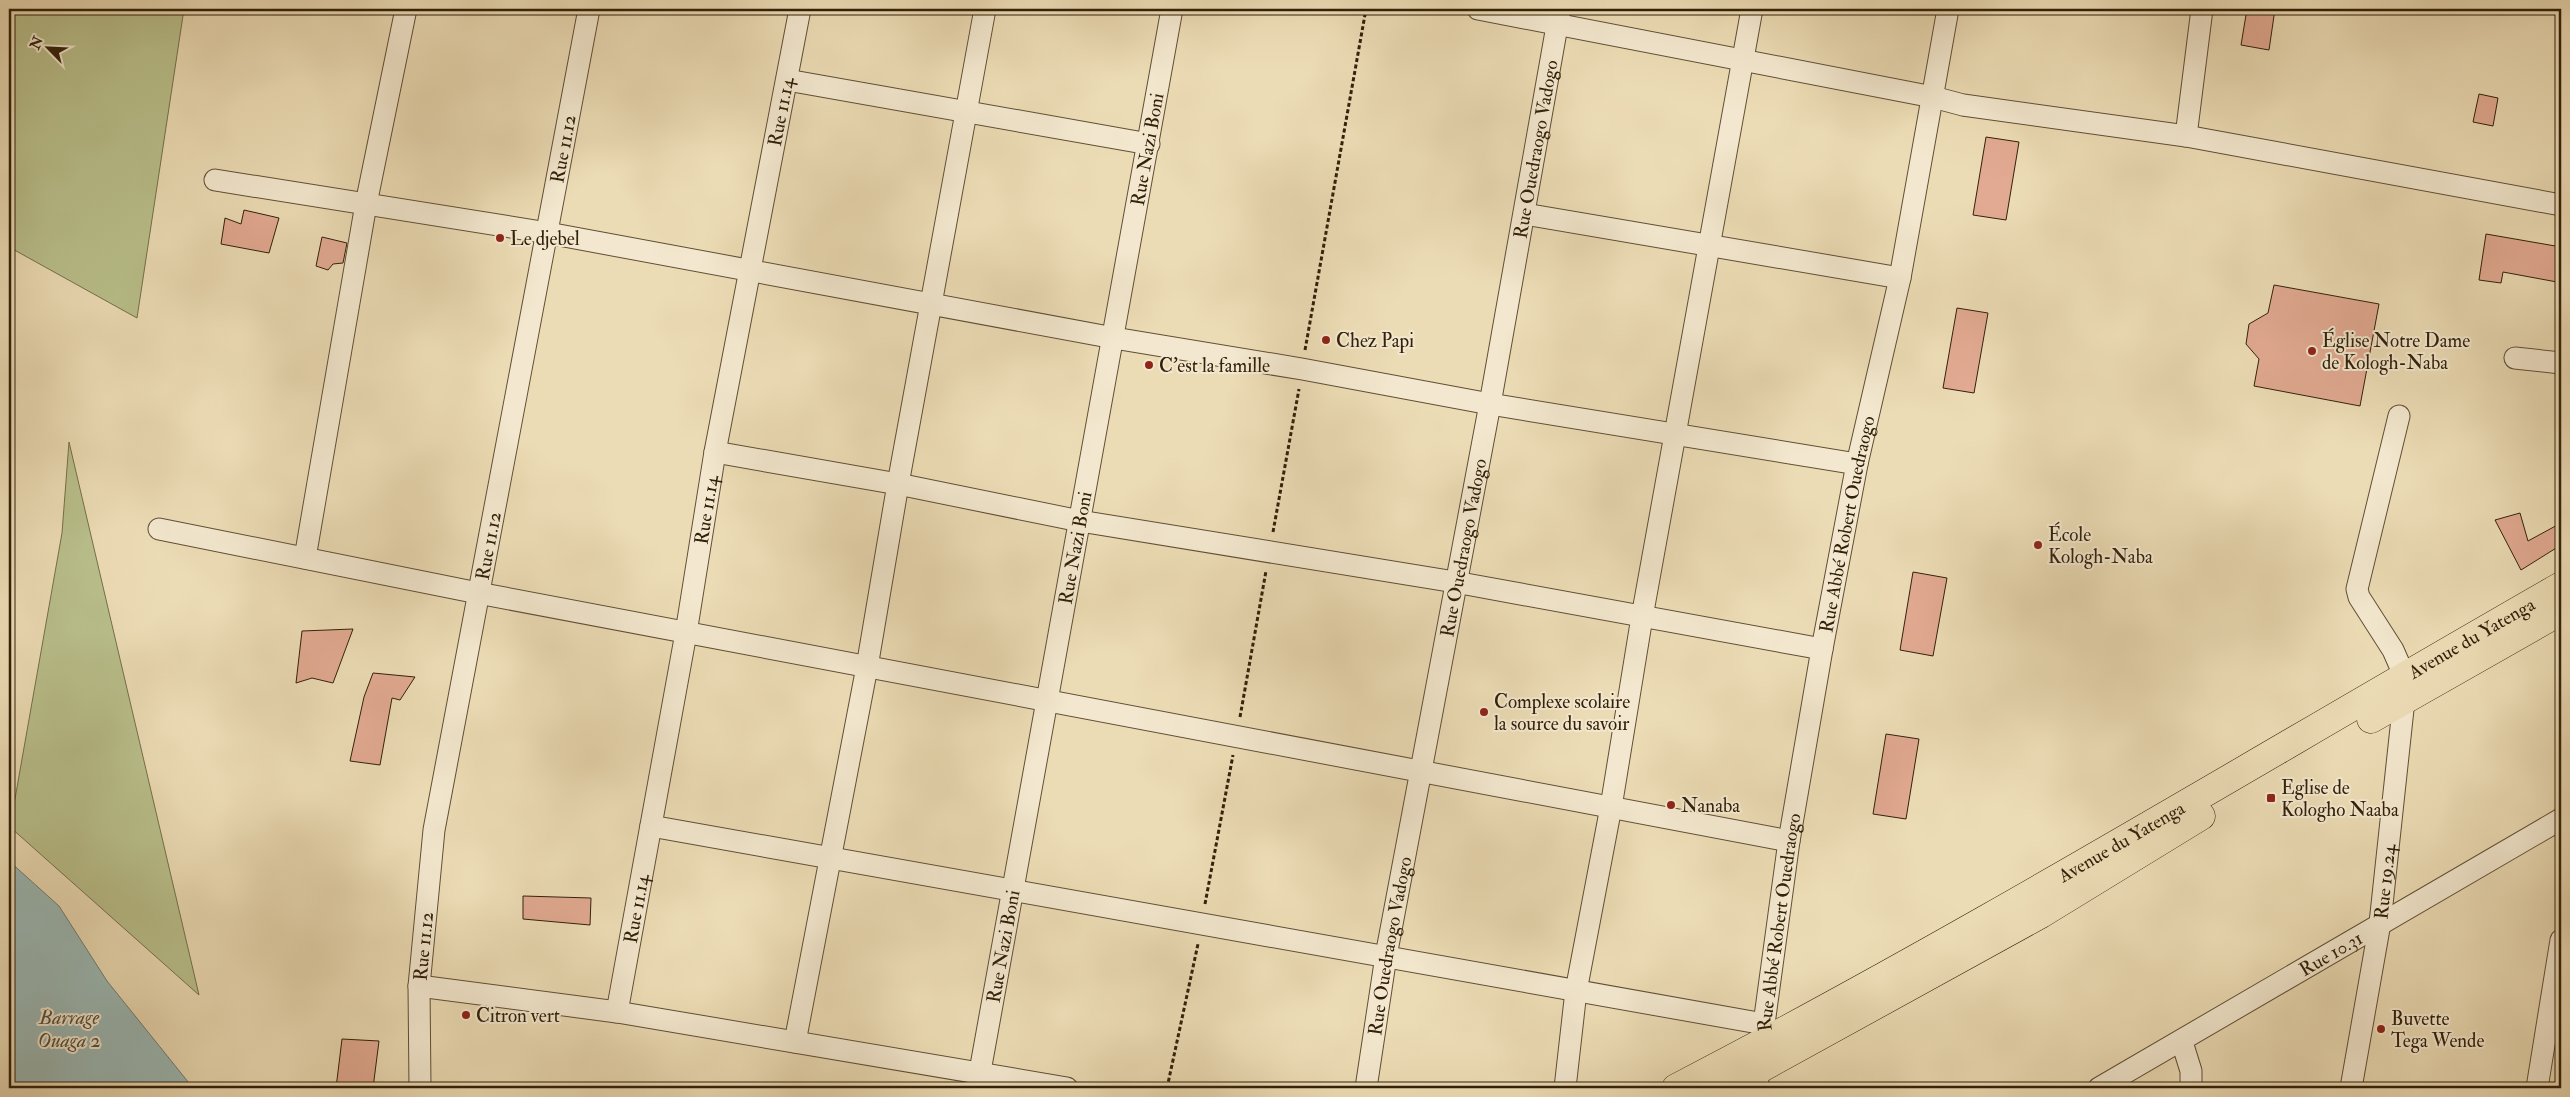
<svg xmlns="http://www.w3.org/2000/svg" width="2570" height="1097" font-family="'IM FELL Double Pica',serif">
<style>
.green{fill:#b9c08c;stroke:#75704b}
.water{fill:#9bb9b6;stroke:#717c71}
.building{fill:#e2aa92;stroke:#31200a}
.lines{fill:none;stroke-linecap:round;stroke-linejoin:round}
.minor-casing{stroke:#604f35;stroke-width:23}
.major-casing{stroke:#31200a;stroke-width:29}
.path{stroke:#31200a;stroke-width:3;stroke-dasharray:4 2.5;stroke-linecap:butt}
.minor{stroke:#f3e8cf;stroke-width:21}
.major{stroke:#ecdcb5;stroke-width:28}
.poi-dot{fill:#8f2418;stroke:#f3e8cf;stroke-width:2}
.labels{text-anchor:middle;stroke-width:4;stroke-linejoin:round;paint-order:stroke}
.street-label{font-size:19px;fill:#31200a;stroke:#f3e8cf}
.poi-label{font-size:19px;fill:#31200a;stroke:#f3e8cf;text-anchor:start}
.water-label{font-size:20px;font-style:italic;fill:#514e3e;stroke:#f3e8cf}
</style>
<rect width="100%" height="100%" fill="#ecdcb5"/>
<filter id="stains"><feTurbulence type="fractalNoise" baseFrequency=".004" numOctaves="4"/><feColorMatrix values="0 0 0 0 .2 0 0 0 0 .09 0 0 0 0 .02 0 0 0 .5 -.17"/></filter>
<radialGradient id="worn" r=".72"><stop offset=".6" stop-color="#630" stop-opacity="0"/><stop offset="1" stop-color="#630" stop-opacity=".3"/></radialGradient>
<g class="green">
<path d="M10,9H184L137,318L9,247Z"/>
<path d="M69,442L199,995L10,827L62,533Z"/>
</g>
<path class="water" d="M9,861L59,906L107,981L193,1088H9Z"/>
<g class="building">
<path d="M2247,9H2275L2269,50L2241,45Z"/>
<path d="M2479,94L2498,98L2493,126L2473,122Z"/>
<path d="M1986,137L2019,142L2006,220L1973,215Z"/>
<path d="M244,210L279,218L269,253L221,244L225,218L241,224Z"/>
<path d="M2486,234L2561,247L2557,282L2503,272L2501,283L2479,280Z"/>
<path d="M322,237L347,243L343,263L333,264L328,270L316,266Z"/>
<path d="M2274,285L2379,304L2360,406L2254,386L2259,359L2246,344L2249,324L2268,313Z"/>
<path d="M1957,308L1988,313L1974,393L1943,388Z"/>
<path d="M2520,513L2528,541L2561,523V545L2521,570L2495,520Z"/>
<path d="M1913,572L1947,578L1933,656L1900,650Z"/>
<path d="M353,629L333,683L312,678L296,683L302,631Z"/>
<path d="M373,673L415,677L400,700L392,698L380,765L350,761L364,697Z"/>
<path d="M1886,734L1919,739L1906,819L1873,814Z"/>
<path d="M523,896L591,898L590,925L523,919Z"/>
<path d="M342,1039L379,1041L373,1088H336Z"/>
</g>
<g class="lines">
<g class="minor-casing">
<g id="minor">
<path d="M1478,9L1933,97L1963,105L2186,136L2561,205"/>
<path d="M787,80L1149,144"/>
<path d="M2186,136L2202,9"/>
<path d="M215,180L548,233L1114,338L1302,369L1490,404L1857,464"/>
<path d="M1525,214L1900,278"/>
<path d="M2515,358L2561,363"/>
<path d="M715,452L898,484L1080,521L1455,582L1822,649"/>
<path d="M159,529L478,593L1789,841"/>
<path d="M305,558L366,204L406,9"/>
<path d="M651,826L1764,1024"/>
<path d="M419,986L617,1012L1067,1088"/>
<path id="s1" d="M617,1012L686,633L715,452L800,9"/>
<path d="M795,1042L867,667L898,484L985,9"/>
<path d="M2182,1042L2191,1071V1088"/>
<path id="s2" d="M420,1088L419,986L434,830L589,9"/>
<path id="s3" d="M977,1088L1172,9"/>
<path id="s4" d="M1366,1088L1386,956L1490,404L1560,9"/>
<path d="M1565,1088L1576,991L1611,807L1642,617L1752,9"/>
<path id="s5" d="M1756,1088L1766,1041L1764,1024L1789,841L1822,649L1857,464L1900,278L1948,9"/>
<path id="s6" d="M2099,1088L2561,819"/>
<path id="s7" d="M2351,1088L2380,923L2404,700V675L2393,650L2359,597L2357,589L2399,416"/>
<path d="M2537,1088L2561,940"/>
</g>
</g>
<g class="major-casing">
<g id="major">
<path d="M2371,719L2561,611"/>
<path id="s8" d="M1676,1088C1977,932 2267,754 2561,586"/>
<path d="M1725,1088L2041,914L2201,816"/>
</g>
</g>
<g class="path">
<path d="M1305,350L1366,9"/>
<path d="M1273,532L1299,389"/>
<path d="M1240,717L1266,571"/>
<path d="M1205,904L1233,755"/>
<path d="M1167,1088L1198,944"/>
</g>
<use href="#minor" class="minor"/>
<use href="#major" class="major"/>
</g>
<g class="poi-dot">
<circle cx="500" cy="238" r="5"/>
<circle cx="1326" cy="340" r="5"/>
<circle cx="2312" cy="351" r="5"/>
<circle cx="1149" cy="365" r="5"/>
<circle cx="2038" cy="545" r="5"/>
<circle cx="1484" cy="712" r="5"/>
<rect x="2266" y="793" width="10" height="10" rx="2.5"/>
<circle cx="1671" cy="805" r="5"/>
<circle cx="466" cy="1015" r="5"/>
<circle cx="2381" cy="1029" r="5"/>
</g>
<g class="labels">
<g class="street-label">
<text dy="7" stroke="none"><textPath href="#s1" startOffset="915">Rue 11.14</textPath></text>
<text dy="7" stroke="none"><textPath href="#s2" startOffset="952">Rue 11.12</textPath></text>
<text dy="7" stroke="none"><textPath href="#s3" startOffset="954">Rue Nazi Boni</textPath></text>
<text dy="7" stroke="none"><textPath href="#s4" startOffset="954">Rue Ouedraogo Vadogo</textPath></text>
<text dy="7" stroke="none"><textPath href="#s1" startOffset="510">Rue 11.14</textPath></text>
<text dy="7" stroke="none"><textPath href="#s5" startOffset="572">Rue Abbé Robert Ouedraogo</textPath></text>
<text dy="7" stroke="none"><textPath href="#s2" startOffset="548">Rue 11.12</textPath></text>
<text dy="7" stroke="none"><textPath href="#s4" startOffset="549">Rue Ouedraogo Vadogo</textPath></text>
<text dy="7" stroke="none"><textPath href="#s3" startOffset="549">Rue Nazi Boni</textPath></text>
<text dy="7" stroke="none"><textPath href="#s8" startOffset="914">Avenue du Yatenga</textPath></text>
<text dy="7" stroke="none"><textPath href="#s8" startOffset="509">Avenue du Yatenga</textPath></text>
<text dy="7" stroke="none"><textPath href="#s7" startOffset="209">Rue 19.24</textPath></text>
<text dy="7" stroke="none"><textPath href="#s1" startOffset="105">Rue 11.14</textPath></text>
<text dy="7" stroke="none"><textPath href="#s5" startOffset="168">Rue Abbé Robert Ouedraogo</textPath></text>
<text dy="7" stroke="none"><textPath href="#s2" startOffset="142">Rue 11.12</textPath></text>
<text dy="7" stroke="none"><textPath href="#s3" startOffset="144">Rue Nazi Boni</textPath></text>
<text dy="7" stroke="none"><textPath href="#s4" startOffset="144">Rue Ouedraogo Vadogo</textPath></text>
<text dy="7" stroke="none"><textPath href="#s6" startOffset="268">Rue 10.31</textPath></text>
</g>
<g class="poi-label">
<text x="510" y="245">Le djebel</text>
<text x="1336" y="347">Chez Papi</text>
<text x="2322" y="347">Église Notre Dame<tspan x="2322" dy="22">de Kologh-Naba</tspan></text>
<text x="1159" y="372">C'est la famille</text>
<text x="2048" y="541">École<tspan x="2048" dy="22">Kologh-Naba</tspan></text>
<text x="1494" y="708">Complexe scolaire<tspan x="1494" dy="22">la source du savoir</tspan></text>
<text x="2281" y="794">Eglise de<tspan x="2281" dy="22">Kologho Naaba</tspan></text>
<text x="1681" y="812">Nanaba</text>
<text x="476" y="1022">Citron vert</text>
<text x="2391" y="1025">Buvette<tspan x="2391" dy="22">Tega Wende</tspan></text>
</g>
<g class="water-label">
<text x="69" y="1024">Barrage<tspan x="69" dy="23">Ouaga 2</tspan></text>
</g>
</g>
<rect width="2570" height="1097" fill="none" stroke="#ecdcb5" stroke-width="30"/>
<rect x="10" y="10" width="2550" height="1077" fill="none" stroke="#31200a" stroke-width="2.5"/>
<rect x="15" y="15" width="2540" height="1067" fill="none" stroke="#31200a"/>
<g transform="translate(48 48) rotate(294)" stroke="#f3e8cf" stroke-width="4" paint-order="stroke">
<path d="M0-4L9 19L0 12L-9 19Z" fill="#31200a"/>
<text y="-8" font-size="14" font-weight="bold" text-anchor="middle" fill="#31200a">N</text>
</g>
<rect width="100%" height="100%" filter="url(#stains)"/>
<rect width="100%" height="100%" fill="url(#worn)"/>
</svg>
